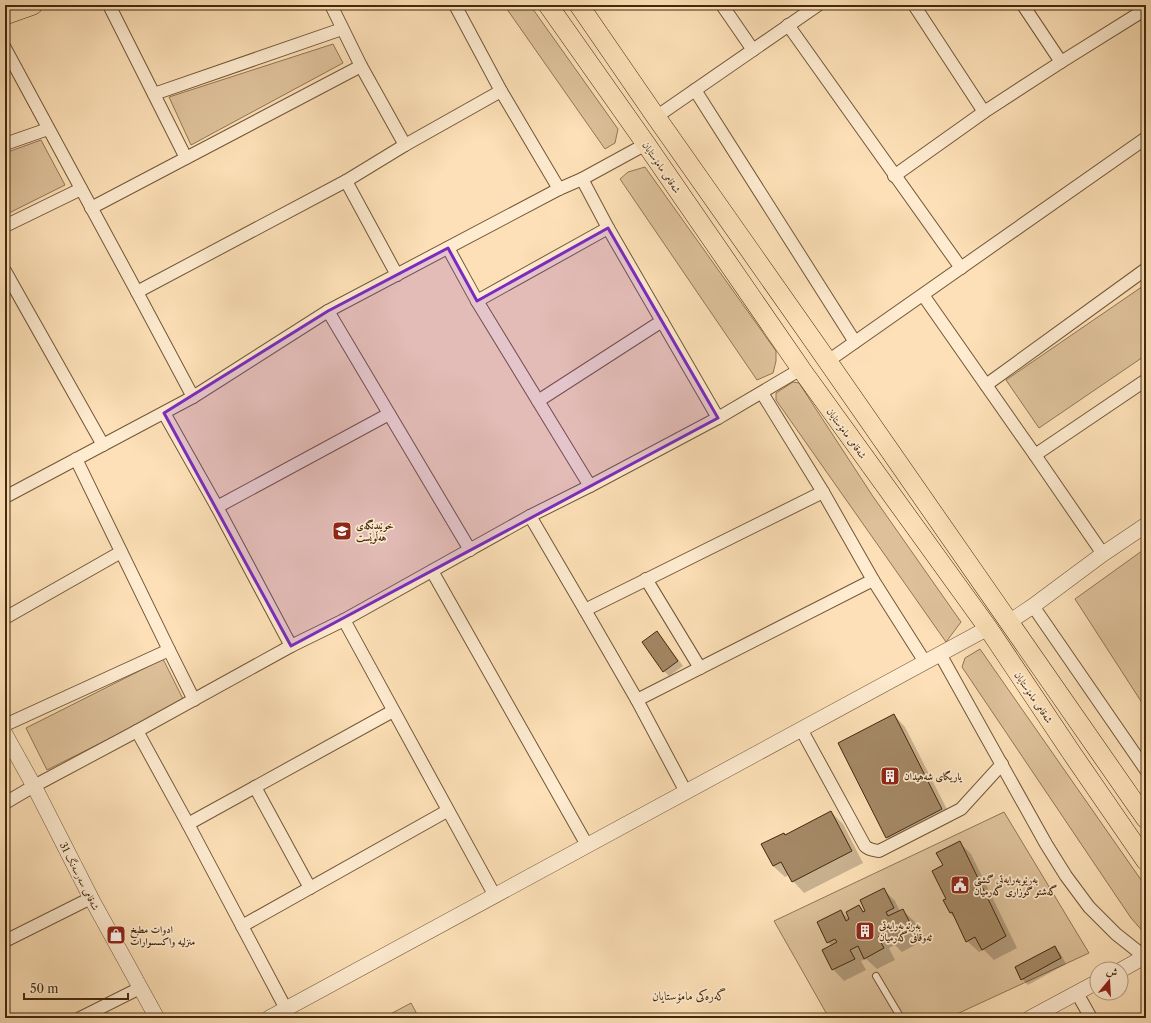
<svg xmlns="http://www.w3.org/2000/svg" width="1151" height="1023" font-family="'Libre Caslon Text',Amiri,serif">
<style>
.green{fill:#dec19a;stroke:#917553}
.shadow{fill:#0003}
.building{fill:#a48865;stroke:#44290c}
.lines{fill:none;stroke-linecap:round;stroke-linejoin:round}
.service-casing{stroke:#725737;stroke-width:8}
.minor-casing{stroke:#725737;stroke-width:14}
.tertiary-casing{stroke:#725737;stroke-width:16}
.primary-casing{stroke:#44290c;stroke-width:20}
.service{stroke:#feebd0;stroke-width:6}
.minor{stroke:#feebd0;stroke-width:12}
.tertiary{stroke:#feebd0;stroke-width:15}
.primary{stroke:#fde0b7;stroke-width:19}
.marked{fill:#7b2cbf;fill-opacity:0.2;stroke:#7b2cbf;stroke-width:3;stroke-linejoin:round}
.labels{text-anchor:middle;stroke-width:3.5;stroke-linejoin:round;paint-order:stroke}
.street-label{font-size:10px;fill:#44290c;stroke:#feebd0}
.poi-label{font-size:10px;font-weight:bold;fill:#44290c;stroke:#feebd0;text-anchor:start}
.quarter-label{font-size:12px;fill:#44290c;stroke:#feebd0}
</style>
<rect width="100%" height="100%" fill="#fde0b7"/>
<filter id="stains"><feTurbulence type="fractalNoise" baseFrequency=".005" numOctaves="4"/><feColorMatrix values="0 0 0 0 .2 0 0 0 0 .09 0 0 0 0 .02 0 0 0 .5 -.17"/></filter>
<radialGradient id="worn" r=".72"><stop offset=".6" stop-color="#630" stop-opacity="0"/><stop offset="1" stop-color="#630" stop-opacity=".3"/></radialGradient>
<g class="green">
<path d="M504,5H530L618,129L615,143L605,149Z"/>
<path d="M333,44L343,63L191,145L169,97Z"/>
<path d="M41,140L65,185L5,215V153Z"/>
<path d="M645,167L776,351V361L773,373L757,380L620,179L628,172Z"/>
<path d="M1146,284V355L1039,428L1006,380Z"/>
<path d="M793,382L799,383L872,495L961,622L946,642L776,400V393Z"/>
<path d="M1146,548V709L1075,599Z"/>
<path d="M980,649L1146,887V935L1131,918L962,667L965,658Z"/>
<path d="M163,659L184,701L47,770L26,728Z"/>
<path d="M1004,812L1089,953L948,1018H829L774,921Z"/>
<path d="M411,1003L418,1016L413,1018H383Z"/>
</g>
<g class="shadow">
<path d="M1146,604V610L1143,606Z"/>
<path d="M657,632L662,638L683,666L669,676L664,671Z"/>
<path d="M894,715L905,727L953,821L898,849L887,837Z"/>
<path d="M831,812L843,824L863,863L804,893L793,881L789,875L785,877L773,866L785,836Z"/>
<path d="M959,842L971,854L1017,948L994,960L984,950L979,952L967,941L956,919L950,913L947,899L944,866Z"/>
<path d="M883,889L895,901L900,911L902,910L914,921L924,940L902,952L895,945L889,948L895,960L877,969L866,959L861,961L866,970L844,981L833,969L832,946L828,942L841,911L851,921L859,907L865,912Z"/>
<path d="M1054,947L1060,953L1066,964L1028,985L1022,979Z"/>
</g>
<g class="building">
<path d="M657,631L678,661L663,672L642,642Z"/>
<path d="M894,714L942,809L886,838L838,743Z"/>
<path d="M831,811L852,851L792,882L781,862L773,866L761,844L784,833L785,835Z"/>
<path d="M960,841L1006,936L982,950L975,937L966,942L952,912L950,913L943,900L946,899L932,871L943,865L936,853Z"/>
<path d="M884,888L894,908L886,912L888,916L903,909L913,929L889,941L885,933L878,937L884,948L864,959L858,946L850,950L855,959L832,970L822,950L837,942L835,939L827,943L817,922L841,910L846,921L849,919L846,912L859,905L863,912L865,911L860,900Z"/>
<path d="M1055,946L1061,958L1021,980L1015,967Z"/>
</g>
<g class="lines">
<g class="service-casing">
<path id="service" d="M876,976L901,1018"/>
</g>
<g class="minor-casing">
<g id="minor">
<path d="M109,5L186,158"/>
<path d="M331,5L361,66L405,145"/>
<path d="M455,5L501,91L559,189"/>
<path d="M722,5L753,50"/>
<path d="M914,5L984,112"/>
<path d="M1023,5L1061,62"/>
<path d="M788,25L961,268"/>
<path d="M5,48L137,292L193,397"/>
<path d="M695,90L855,342"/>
<path d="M154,94L342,29"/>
<path d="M656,117L818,5"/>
<path d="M5,144L48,129"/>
<path d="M894,176L984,112L1061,62L1146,9"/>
<path d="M582,179L608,228L718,418"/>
<path d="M346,181L397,275"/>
<path d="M91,208L361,66"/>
<path d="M5,226L81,189"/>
<path d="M448,248L477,301L590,486"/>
<path d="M5,271L103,445"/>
<path d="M137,292L346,181L405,145L501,91"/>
<path d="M923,295L1035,455L1103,554"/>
<path d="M477,301L608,228"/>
<path d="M328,311L470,550"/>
<path d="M828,361L1146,138"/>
<path d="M986,385L1146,269"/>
<path d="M762,393L823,492L873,580L925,662"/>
<path d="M538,401L662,321"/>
<path d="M164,413L217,507L291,646"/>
<path d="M1035,455L1146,380"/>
<path d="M76,459L169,650L194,700"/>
<path d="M5,497L193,397L328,311L559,189L582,179L646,144"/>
<path d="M217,507L389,414"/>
<path d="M530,516L585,610L637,700L686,792"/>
<path d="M432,571L587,845"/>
<path d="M646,579L700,668"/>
<path d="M1033,606L1146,770"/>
<path d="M585,610L823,492"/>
<path d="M5,618L121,552"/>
<path d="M344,620L495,896"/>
<path d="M940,654L1046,844L1066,876L1089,907L1116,934L1145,957"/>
<path d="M637,700L873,580"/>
<path d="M5,725L169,650"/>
<path d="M801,729L865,846C869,850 873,850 879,851L961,809L1002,764"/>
<path d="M137,731L188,824L286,1009"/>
<path d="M255,787L310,888"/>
<path d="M5,803L34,786L137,731L291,646L344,620L530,516L590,486L718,418L801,369"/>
<path d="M188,824L393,711"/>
<path d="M242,926L447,811"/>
<path d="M5,941L91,898"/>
<path d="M1077,993L1091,1018"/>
<path d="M80,1018L140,988"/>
</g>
</g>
<g class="tertiary-casing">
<g id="tertiary">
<path d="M1009,622L1033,606L1103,554L1146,525"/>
<path d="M5,734L34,786L91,898L157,1018"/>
<path d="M1121,970L1146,956"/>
<path d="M269,1018L988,628"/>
<path d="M1030,1018L1097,982"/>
</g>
</g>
<g class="primary-casing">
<g id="primary">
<path d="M548,5L646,144L801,369L988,628L1073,755L1146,861"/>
<path d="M579,5L656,117L817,346L1146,819"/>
<path d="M5,15L33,5"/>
</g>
</g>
<use href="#service" class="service"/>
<use href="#minor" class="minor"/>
<use href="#tertiary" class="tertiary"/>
<use href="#primary" class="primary"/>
</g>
<path class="marked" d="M608,228L718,418L291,646L164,413L328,311L448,248L477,301Z"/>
<defs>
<g id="school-square" transform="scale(1)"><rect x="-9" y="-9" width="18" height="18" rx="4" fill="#8f2418" stroke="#feebd0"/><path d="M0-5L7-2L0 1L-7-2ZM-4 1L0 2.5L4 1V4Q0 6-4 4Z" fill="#fff"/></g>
<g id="building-square" transform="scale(1)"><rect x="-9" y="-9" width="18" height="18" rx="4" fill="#8f2418" stroke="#feebd0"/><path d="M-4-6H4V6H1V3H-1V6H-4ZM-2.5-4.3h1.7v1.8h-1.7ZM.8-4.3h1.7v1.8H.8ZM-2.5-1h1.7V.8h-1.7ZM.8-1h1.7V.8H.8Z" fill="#fff"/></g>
<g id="civic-square" transform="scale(1)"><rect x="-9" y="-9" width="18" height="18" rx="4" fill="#8f2418" stroke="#feebd0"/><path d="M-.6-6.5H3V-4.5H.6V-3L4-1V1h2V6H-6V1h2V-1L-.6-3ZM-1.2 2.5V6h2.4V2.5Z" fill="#fff"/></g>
<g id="shop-square" transform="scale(1)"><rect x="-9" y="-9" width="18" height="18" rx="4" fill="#8f2418" stroke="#feebd0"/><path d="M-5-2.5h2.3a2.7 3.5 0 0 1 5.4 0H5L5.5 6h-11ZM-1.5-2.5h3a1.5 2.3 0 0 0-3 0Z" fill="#fff"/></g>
</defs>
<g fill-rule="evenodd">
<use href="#school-square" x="342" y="531"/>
<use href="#building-square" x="890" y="776"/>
<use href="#civic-square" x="960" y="885"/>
<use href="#building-square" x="865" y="931"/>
<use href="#shop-square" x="116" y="935"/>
</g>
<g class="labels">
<g class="street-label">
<text transform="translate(662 167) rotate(56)" y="4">شەقامی مامۆستایان</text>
<text transform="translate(847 433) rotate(54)" y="4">شەقامی مامۆستایان</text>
<text transform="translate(1034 697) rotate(56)" y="4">شەقامی مامۆستایان</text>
<text transform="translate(80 876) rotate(63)" y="4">شەقامی سەرسەنگ 31</text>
</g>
<g class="poi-label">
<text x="356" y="529">خوێندنگەی<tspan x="356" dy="12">هەڵوێست</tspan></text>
<text x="904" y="780">یاریگای شەهیدان</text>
<text x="974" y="883">بەڕێوبەرایەتی گشتی<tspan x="974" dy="12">گەشتو گوزاری گەرمیان</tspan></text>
<text x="879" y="929">بەڕێوبەرایەتی<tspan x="879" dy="12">ئەوقافی گەرمیان</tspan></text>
<text x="130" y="933">ادوات مطبخ<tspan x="130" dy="12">منزليه واكسسوارات</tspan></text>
</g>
<g class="quarter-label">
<text x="689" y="1000">گەرەکی مامۆستایان</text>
</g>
</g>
<rect width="1151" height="1023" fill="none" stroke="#fde0b7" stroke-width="20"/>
<rect x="6" y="6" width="1139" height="1011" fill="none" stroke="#44290c" stroke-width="2"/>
<rect x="10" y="10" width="1131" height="1003" fill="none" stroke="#44290c"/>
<g transform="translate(1109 981) rotate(18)"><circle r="19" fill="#feebd0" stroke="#b49d82"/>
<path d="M0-3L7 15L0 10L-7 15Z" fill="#8f2418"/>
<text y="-6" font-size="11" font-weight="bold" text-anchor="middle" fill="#44290c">ش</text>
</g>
<path d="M24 993v6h104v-6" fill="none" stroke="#44290c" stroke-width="2"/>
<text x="30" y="993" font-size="12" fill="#44290c" stroke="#feebd0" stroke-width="3" paint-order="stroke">50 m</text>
<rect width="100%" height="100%" filter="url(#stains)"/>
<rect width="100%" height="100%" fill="url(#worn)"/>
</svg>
